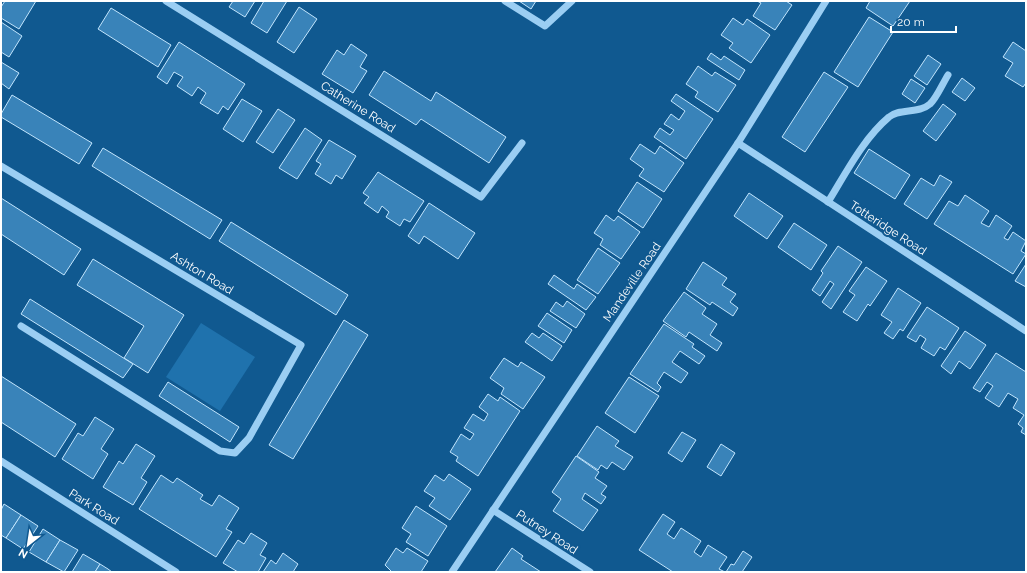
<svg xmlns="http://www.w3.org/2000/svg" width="1027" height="573" font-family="Raleway,sans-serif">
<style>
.green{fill:#1f72ad}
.building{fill:#3983b9;stroke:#c2e5fd}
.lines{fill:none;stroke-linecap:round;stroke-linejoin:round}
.minor{stroke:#9bcef3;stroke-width:7}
.labels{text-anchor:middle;stroke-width:4;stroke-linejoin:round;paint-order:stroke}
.street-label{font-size:12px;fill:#fff;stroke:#105990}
</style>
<rect width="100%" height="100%" fill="#105990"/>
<path class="green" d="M201,323L255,357L220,411L166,377Z"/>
<g class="building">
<path d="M5,1H36L19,29L1,18V7Z"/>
<path d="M233,1H255L245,17L229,7Z"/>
<path d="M264,1H287L267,33L251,23Z"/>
<path d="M519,1H536L531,9Z"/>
<path d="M757,1H786L792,5L775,30L753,16L761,3Z"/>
<path d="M870,1H910L893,26L866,8Z"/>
<path d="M299,7L317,19L294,53L277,42Z"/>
<path d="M111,8L171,45L158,67L98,29Z"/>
<path d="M869,17L893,32L858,87L834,72Z"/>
<path d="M733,18L743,25L747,19L770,35L751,63L729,48L733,43L721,35Z"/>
<path d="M1,22L22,36L9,57L1,52Z"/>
<path d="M179,42L245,84L228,110L223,106L218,114L200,103L206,93L198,87L192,96L177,86L183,77L174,72L167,84L157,77Z"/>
<path d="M1013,42L1026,51V83L1023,87L1005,76L1013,63L1003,57Z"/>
<path d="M351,44L367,55L360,67L367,71L353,93L322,74L337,50L344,55Z"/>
<path d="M711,53L721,60L724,56L745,70L739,80L707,59Z"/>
<path d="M928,55L941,64L927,85L914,76Z"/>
<path d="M1,62L19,73L9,89L1,83Z"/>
<path d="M698,66L712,76L715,72L736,85L718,112L695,97L698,92L686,84Z"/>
<path d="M384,71L431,101L436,92L506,137L489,163L421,119L416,125L369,95Z"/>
<path d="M824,72L848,87L805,152L782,137Z"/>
<path d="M962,78L975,88L965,101L952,92Z"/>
<path d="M911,79L925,88L915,103L902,94Z"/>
<path d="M676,94L713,119L686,159L654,137L660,128L670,135L674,130L664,124L671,114L679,120L685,111L671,101Z"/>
<path d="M12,95L92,143L79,164L1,117V114Z"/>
<path d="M242,99L262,111L243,142L223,129Z"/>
<path d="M943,104L956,114L936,141L923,131Z"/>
<path d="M278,109L295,120L273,153L256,142Z"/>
<path d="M305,128L322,140L297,179L279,168Z"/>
<path d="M329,140L356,156L342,179L336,175L331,184L315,174L321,164L316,161Z"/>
<path d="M640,144L655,154L660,146L684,163L664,192L639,176L644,169L630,159Z"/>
<path d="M103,148L222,220L210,239L92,166Z"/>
<path d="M869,149L910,175L895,199L854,173Z"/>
<path d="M378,172L424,201L410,222L404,219L400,226L386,217L389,212L382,206L378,213L364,203L369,197L363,193Z"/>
<path d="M940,175L952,182L927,219L904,204L921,178L934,186Z"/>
<path d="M637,182L662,199L643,228L618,211Z"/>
<path d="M749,193L783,216L767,239L734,216Z"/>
<path d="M965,195L989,211L981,223L989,227L996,215L1012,226L1004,238L1008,240L1013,232L1026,241L1021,251L1026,254L1013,274L934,224L949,201L958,206Z"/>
<path d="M1,198L81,249L64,275L1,234Z"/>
<path d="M429,203L475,233L458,259L424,236L419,244L408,236Z"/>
<path d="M606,215L614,221L618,216L640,232L621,259L600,245L603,239L594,233Z"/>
<path d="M231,222L348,295L336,315L219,241Z"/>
<path d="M794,223L827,245L811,270L778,247Z"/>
<path d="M838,246L862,262L831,309L822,302L834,284L830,281L820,296L812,290L823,273L821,271Z"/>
<path d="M598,248L620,263L598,294L577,280Z"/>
<path d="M93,259L184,315L148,373L124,358L144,326L77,285Z"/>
<path d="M703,262L727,278L722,285L736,294L730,302L738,308L733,316L712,302L710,305L686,289Z"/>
<path d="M1026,264V287L1015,281Z"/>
<path d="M866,267L887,281L870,306L868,304L857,321L843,312L855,295L849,291Z"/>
<path d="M554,275L574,289L577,284L596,297L586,310L548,284Z"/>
<path d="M898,288L921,303L903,331L900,329L893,339L884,333L892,322L881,315Z"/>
<path d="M684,292L706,308L702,314L717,324L710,335L722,343L717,351L689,332L686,337L663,321Z"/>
<path d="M30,299L133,364L123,378L21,314Z"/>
<path d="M567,301L585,314L576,328L550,311L556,302L563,307Z"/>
<path d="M927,307L959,328L945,350L940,347L934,356L921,348L926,339L920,335L916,342L907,337Z"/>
<path d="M547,313L572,330L564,343L538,326Z"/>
<path d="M344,320L368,335L293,459L269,445Z"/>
<path d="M664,324L694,344L692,347L705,356L699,364L680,351L672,362L688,373L681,383L664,372L657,383L661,387L658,392L630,374Z"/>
<path d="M965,331L986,345L970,369L959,361L951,374L941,366Z"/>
<path d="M532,333L539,338L543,333L562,346L552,361L525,342Z"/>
<path d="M996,353L1026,372V435L1021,432L1023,428L1018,424L1024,415L1013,408L1018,399L1008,393L999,407L985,398L993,386L987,382L980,392L973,388Z"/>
<path d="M504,358L518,367L521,362L545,377L523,409L501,394L504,388L490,378Z"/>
<path d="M1,376L76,424L55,457L1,422Z"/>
<path d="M629,377L659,396L635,433L605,413Z"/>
<path d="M168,382L239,427L230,442L159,396Z"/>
<path d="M488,394L498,401L500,397L520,411L478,476L456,461L458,457L450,452L461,434L470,440L474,434L464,428L473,414L484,421L488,414L479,407Z"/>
<path d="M95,417L114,429L101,449L108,454L93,479L62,459L78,433L83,436Z"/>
<path d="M597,426L619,441L615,446L633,457L624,470L612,462L607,469L601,465L598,470L577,456Z"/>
<path d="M682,432L696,440L682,462L668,453Z"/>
<path d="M136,444L155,456L141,478L147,482L133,505L103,487L119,461L123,464Z"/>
<path d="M721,444L735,453L721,476L707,467Z"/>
<path d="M576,456L599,472L595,478L607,486L601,494L606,497L601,504L585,493L582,499L598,510L583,531L553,511L561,499L552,492Z"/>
<path d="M449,474L471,489L450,520L429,506L435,498L424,491L435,475L444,481Z"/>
<path d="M161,475L173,483L177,478L203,495L200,499L212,506L219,495L239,508L226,529L232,532L216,557L139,509Z"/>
<path d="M4,504L21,515L6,538L1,535V510Z"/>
<path d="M416,506L447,526L428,556L406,542L411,534L402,528Z"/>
<path d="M663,514L675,522L667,534L674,539L681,528L701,541L694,552L701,557L708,545L727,557L719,569L725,572H673L639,550Z"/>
<path d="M21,515L38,526L23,549L6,538Z"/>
<path d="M43,529L60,540L46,562L29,552Z"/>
<path d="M251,533L267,543L260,555L266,558L258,572H238L223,563L238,540L244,544Z"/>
<path d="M60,540L78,550L64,572L46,562Z"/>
<path d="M396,548L403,553L407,548L428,561L421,572H392L385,565Z"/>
<path d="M512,548L523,556L521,559L541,572H495Z"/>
<path d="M743,551L752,557L742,572H726L731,564L734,565Z"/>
<path d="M283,553L298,564L293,572H263L271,560L276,564Z"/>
<path d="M83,554L100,564L95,572H72Z"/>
<path d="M100,564L108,569L112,572H95Z"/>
</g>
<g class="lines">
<g class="minor">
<path d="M166,1L481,197L522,143"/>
<path d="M505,1L545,26L572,1"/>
<path d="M738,143L1026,331"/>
<path d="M1,166L301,345L249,438L235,453L220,451L21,326"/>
<path d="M828,202C846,173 863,139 889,117C899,108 919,114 930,104C936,99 943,83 948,75"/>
<path d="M1,461L176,572"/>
<path d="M493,510L590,572"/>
<path d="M452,572L738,143L826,1"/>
</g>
</g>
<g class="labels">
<g class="street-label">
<text transform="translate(358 107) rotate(32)" y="4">Catherine Road</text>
<text transform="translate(888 228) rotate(33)" y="4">Totteridge Road</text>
<text transform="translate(202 273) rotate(31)" y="4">Ashton Road</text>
<text transform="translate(632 282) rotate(-56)" y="4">Mandeville Road</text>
<text transform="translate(94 507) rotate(32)" y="4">Park Road</text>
<text transform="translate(547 532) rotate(33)" y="4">Putney Road</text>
</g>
</g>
<rect width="1027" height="573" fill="none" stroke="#ffffff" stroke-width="4"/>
<g transform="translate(28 545) rotate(210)" stroke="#105990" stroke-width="3" paint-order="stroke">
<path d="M0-3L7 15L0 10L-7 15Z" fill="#ffffff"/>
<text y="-6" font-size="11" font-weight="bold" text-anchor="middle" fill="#ffffff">N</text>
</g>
<path d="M891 26v6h65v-6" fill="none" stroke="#ffffff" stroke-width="2"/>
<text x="897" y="26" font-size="12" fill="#ffffff" stroke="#105990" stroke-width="3" paint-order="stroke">20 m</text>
</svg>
